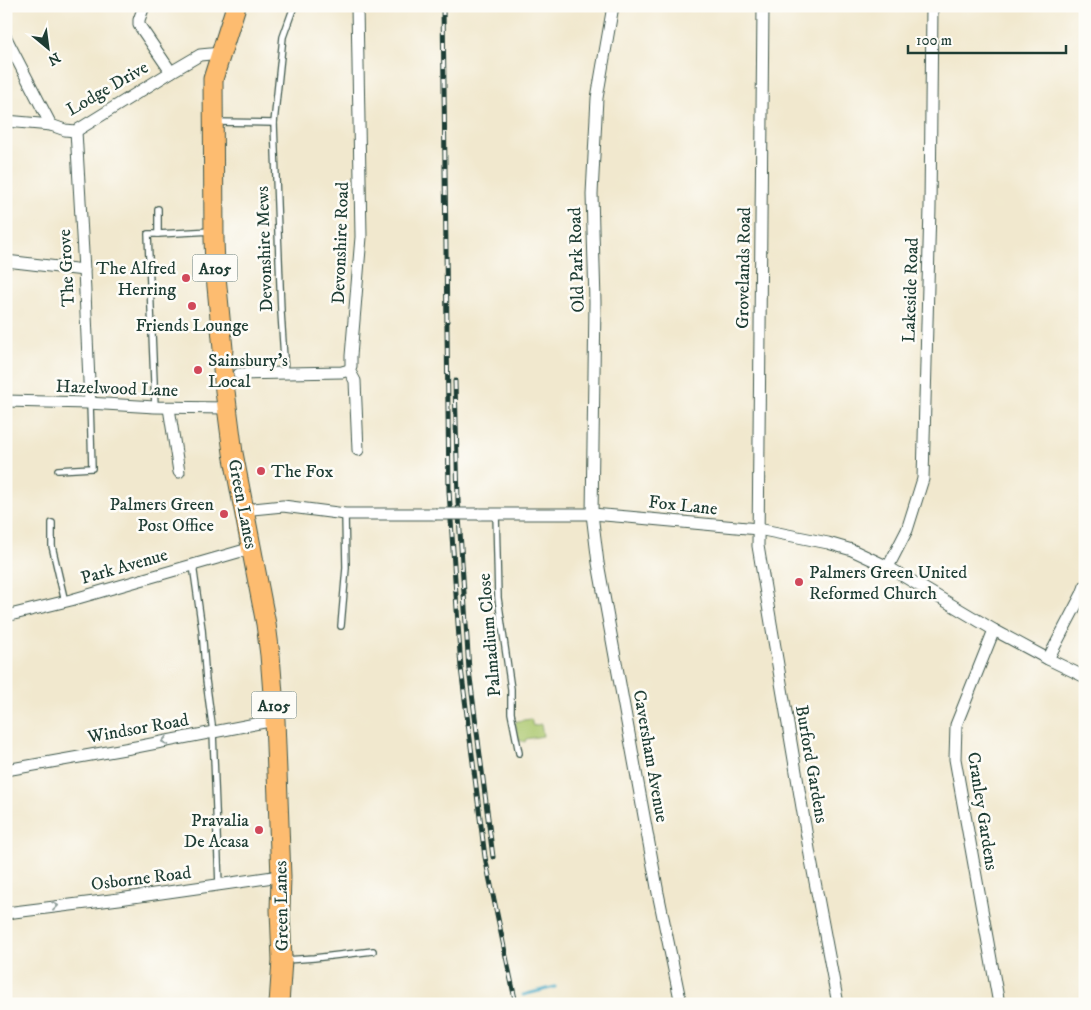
<svg xmlns="http://www.w3.org/2000/svg" width="1091" height="1010" font-family="'IM FELL DW Pica',serif">
<style>
.green{fill:#acc86e;stroke:#668251}
.lines{fill:none;stroke-linecap:round;stroke-linejoin:round}
.stream{stroke:#48abc7;stroke-width:3}
.lane-casing{stroke:#3e574b;stroke-width:8}
.street-casing{stroke:#3e574b;stroke-width:13}
.primary-casing{stroke:#3e574b;stroke-width:21}
.lane{stroke:#fff;stroke-width:5.5}
.street{stroke:#fff;stroke-width:11}
.primary{stroke:#fdbc70;stroke-width:19}
.rail-casing{stroke:#1f3d34;stroke-width:5}
.rail{stroke:#fdfcf7;stroke-width:3;stroke-dasharray:9;stroke-linecap:butt}
.street-bridge-casing{stroke:#3e574b;stroke-width:13;stroke-linecap:butt}
.street-bridge{stroke:#fff;stroke-width:11}
.oneway{stroke:#8f9e9a}
.poi-dot{fill:#d1495b;stroke:#fdfcf7;stroke-width:2}
.labels{text-anchor:middle;stroke-width:5;stroke-linejoin:round;paint-order:stroke}
.shield{fill:#fdfcf7;stroke:#62766e;stroke-width:1}
.shield-label{font-size:16px;font-weight:bold;fill:#1f3d34}
.street-label{font-size:18px;fill:#1f3d34;stroke:#fdfcf7}
.poi-label{font-size:18px;fill:#1f3d34;stroke:#fdfcf7;text-anchor:end}
</style>
<rect width="100%" height="100%" fill="#fdfcf7"/>
<filter id="ink" filterUnits="userSpaceOnUse"><feTurbulence type="fractalNoise" baseFrequency=".02" numOctaves="2"/><feDisplacementMap in="SourceGraphic" scale="10" xChannelSelector="R" yChannelSelector="G"/><feConvolveMatrix kernelMatrix="1 2 1 2 8 2 1 2 1" color-interpolation-filters="sRGB"/></filter>
<filter id="wash" filterUnits="userSpaceOnUse"><feTurbulence type="fractalNoise" baseFrequency=".0096" numOctaves="4" result="noise"/><feDisplacementMap in="SourceGraphic" scale="20" xChannelSelector="R" yChannelSelector="G"/><feGaussianBlur stdDeviation="1.12" result="paint"/><feColorMatrix in="noise" values="0 0 0 0 0 0 0 0 0 0 0 0 0 0 0 0 0 1.4 0 .05"/><feComposite in="paint" operator="in"/></filter>
<g filter="url(#wash)">
<rect width="100%" height="100%" fill="#f1e8ce"/>
<path class="green" d="M531,719L533,726L541,724L543,736L526,739L525,742L519,740L515,723L517,721Z"/>
<g class="lines">
<path class="stream" d="M523,995L555,987"/>
</g>
</g>
<g filter="url(#ink)">
<g class="lines">
<g class="lane-casing">
<g id="lane">
<path d="M216,122L274,123"/>
<path d="M158,209V234L212,231"/>
<path d="M285,374L281,312L274,123L283,37L293,9"/>
<path d="M155,407L148,234H158"/>
<path d="M58,470L92,468L90,403"/>
<path d="M496,513L498,598L511,689V713L519,753"/>
<path d="M52,523V546L65,602"/>
<path d="M193,565L202,629L206,680L213,732L219,885"/>
<path d="M341,626L346,568L345,514"/>
<path d="M286,960L314,958L373,951"/>
</g>
</g>
<g class="street-casing">
<g id="street">
<path d="M144,6L139,20V25L171,72"/>
<path d="M613,6L597,98L592,194L595,302L592,514L598,563L658,893L681,1004"/>
<path d="M763,6L758,546L810,855L838,1004"/>
<path d="M6,38L51,125"/>
<path d="M6,121L51,125L65,130L76,131L171,72L200,55L221,53"/>
<path d="M76,131L84,270L90,403"/>
<path d="M6,261L84,270"/>
<path d="M349,370L355,381L358,450"/>
<path d="M239,374L342,372L349,370L351,366V356L361,237L357,6"/>
<path d="M6,401L88,403L155,407L227,408"/>
<path d="M169,408L179,472"/>
<path d="M244,510L283,506L345,514H435"/>
<path d="M479,514H592L628,517L758,529L828,543L852,550L888,567L994,630L1048,659L1085,677"/>
<path d="M888,567L907,530L923,479L930,207L932,6"/>
<path d="M6,616L71,600L252,548"/>
<path d="M994,630L956,725L955,759L999,1004"/>
<path d="M1048,659L1082,594L1085,586"/>
<path d="M6,770L136,747L275,720"/>
<path d="M6,913L119,899L273,877H281"/>
</g>
</g>
<g class="primary-casing">
<path id="primary" d="M236,6L213,79L214,239L215,266L223,349L222,359L225,391L233,453L266,624L270,655L275,720L281,877L280,910L282,960L279,1004"/>
</g>
<use href="#lane" class="lane"/>
<use href="#street" class="street"/>
<use href="#primary" class="primary"/>
<g class="rail-casing">
<g id="rail">
<path d="M443,6L449,491L461,668L485,857L516,1004"/>
<path d="M455,381L458,501L469,670L493,857"/>
</g>
</g>
<use href="#rail" class="rail"/>
<g class="street-bridge-casing">
<path id="street-bridge" d="M435,514H479"/>
</g>
<use href="#street-bridge" class="street-bridge"/>
</g>
<defs><path id="oneway-chevron" d="M-2-3.5L2.5 0L-2 3.5" fill="none" stroke-width="1.6" stroke-linecap="round" stroke-linejoin="round" transform="scale(1.25)"/></defs>
<g class="oneway">
<use href="#oneway-chevron" transform="translate(165 741) rotate(169)"/>
<use href="#oneway-chevron" transform="translate(55 906) rotate(-7)"/>
</g>
</g>
<g class="poi-dot">
<circle cx="186" cy="278" r="5"/>
<circle cx="192" cy="306" r="5"/>
<circle cx="198" cy="370" r="5"/>
<circle cx="261" cy="471" r="5"/>
<circle cx="224" cy="514" r="5"/>
<circle cx="799" cy="582" r="5"/>
<circle cx="259" cy="830" r="5"/>
</g>
<g class="labels">
<g class="shield">
<rect x="192.5" y="254.5" width="45" height="27" rx="4"/>
<rect x="251.5" y="691.5" width="45" height="27" rx="4"/>
</g>
<g class="shield-label">
<text x="215" y="274">A105</text>
<text x="274" y="711">A105</text>
</g>
<g class="street-label">
<text transform="translate(107 88) rotate(-30)" y="6">Lodge Drive</text>
<text transform="translate(340 243) rotate(-88)" y="6">Devonshire Road</text>
<text transform="translate(264 249) rotate(-92)" y="6">Devonshire Mews</text>
<text transform="translate(576 260) rotate(-92)" y="6">Old Park Road</text>
<text transform="translate(66 268) rotate(-93)" y="6">The Grove</text>
<text transform="translate(743 268) rotate(-89)" y="6">Grovelands Road</text>
<text transform="translate(910 290) rotate(-88)" y="6">Lakeside Road</text>
<text transform="translate(117 388) rotate(2)" y="6">Hazelwood Lane</text>
<text transform="translate(243 504) rotate(79)" y="6">Green Lanes</text>
<text transform="translate(683 505) rotate(6)" y="6">Fox Lane</text>
<text transform="translate(124 566) rotate(-16)" y="6">Park Avenue</text>
<text transform="translate(489 635) rotate(-95)" y="6">Palmadium Close</text>
<text transform="translate(138 728) rotate(-10)" y="6">Windsor Road</text>
<text transform="translate(651 756) rotate(80)" y="6">Caversham Avenue</text>
<text transform="translate(812 764) rotate(80)" y="6">Burford Gardens</text>
<text transform="translate(983 811) rotate(81)" y="6">Cranley Gardens</text>
<text transform="translate(141 878) rotate(-7)" y="6">Osborne Road</text>
<text transform="translate(281 906) rotate(-91)" y="6">Green Lanes</text>
</g>
<g class="poi-label">
<text x="176" y="274">The Alfred<tspan x="176" dy="21">Herring</tspan></text>
<text x="192" y="331" text-anchor="middle">Friends Lounge</text>
<text x="208" y="366" text-anchor="start">Sainsbury's<tspan x="208" dy="21">Local</tspan></text>
<text x="271" y="477" text-anchor="start">The Fox</text>
<text x="214" y="510">Palmers Green<tspan x="214" dy="21">Post Office</tspan></text>
<text x="809" y="578" text-anchor="start">Palmers Green United<tspan x="809" dy="21">Reformed Church</tspan></text>
<text x="249" y="826">Pravalia<tspan x="249" dy="21">De Acasa</tspan></text>
</g>
</g>
<rect width="1091" height="1010" fill="none" stroke="#fdfcf7" stroke-width="25"/>
<g transform="translate(48 48) rotate(151)" stroke="#fdfcf7" stroke-width="4" paint-order="stroke">
<path d="M0-4L9 19L0 12L-9 19Z" fill="#1f3d34"/>
<text y="-8" font-size="14" font-weight="bold" text-anchor="middle" fill="#1f3d34">N</text>
</g>
<path d="M908 45v8h158v-8" fill="none" stroke="#1f3d34" stroke-width="2.5"/>
<text x="916" y="45" font-size="15" fill="#1f3d34" stroke="#fdfcf7" stroke-width="4" paint-order="stroke">100 m</text>
</svg>
